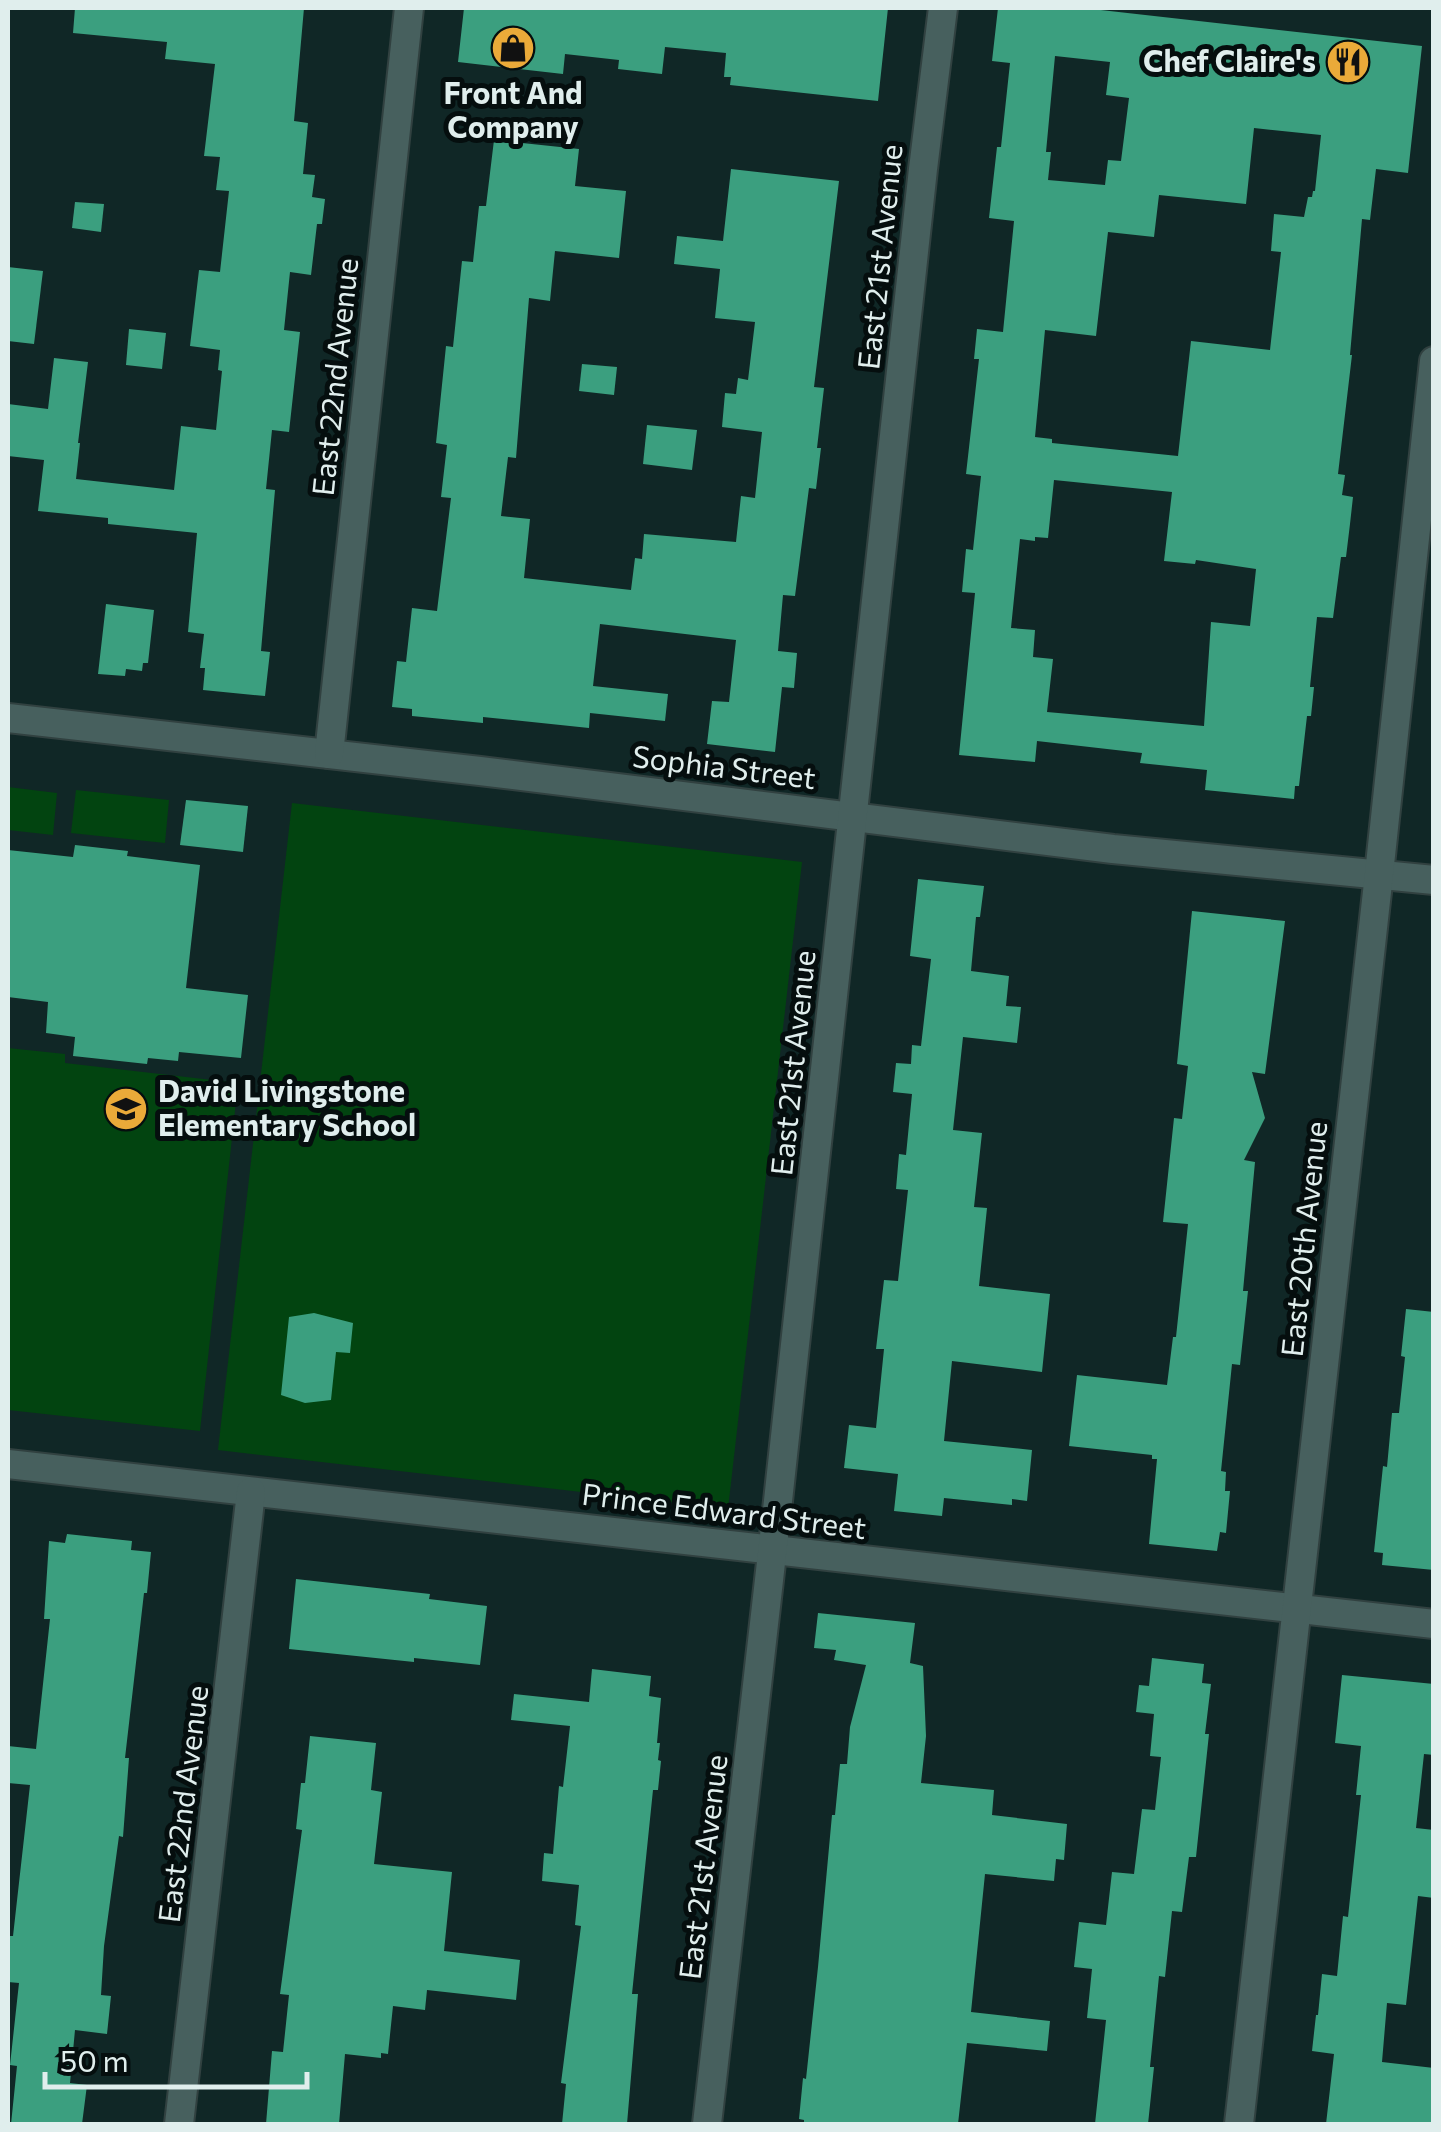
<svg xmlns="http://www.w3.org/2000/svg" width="1441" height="2132" font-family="Commissioner,sans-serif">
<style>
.green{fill:#024410}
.building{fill:#3b9f7f;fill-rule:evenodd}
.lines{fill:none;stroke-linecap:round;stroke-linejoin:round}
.minor-casing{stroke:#314140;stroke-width:32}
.minor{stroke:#47605e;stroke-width:28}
.labels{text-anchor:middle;stroke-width:10;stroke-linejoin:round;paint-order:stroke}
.poi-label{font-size:30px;font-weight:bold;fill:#e0eeed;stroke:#050e0e;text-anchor:end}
.street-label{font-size:30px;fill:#e0eeed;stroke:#050e0e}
</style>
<rect width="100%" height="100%" fill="#102726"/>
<g class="green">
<path d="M8,787L57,793L53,835L8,830Z"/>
<path d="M76,790L169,800L165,843L71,833Z"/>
<path d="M292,803L802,862L728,1509L218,1450Z"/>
<path d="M8,1048L65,1054V1063L238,1083L200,1431L8,1410Z"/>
</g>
<g class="building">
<path d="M75,8H304L294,121L308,123L303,174L315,175L312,197L325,199L322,224H317L311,275L290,272L284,330L300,332L289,432L272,430L266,489L275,490L261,651L270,652L265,696L203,690L205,668H200L204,634L188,632L197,533L108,524V518L38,511L44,460L8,456V404L48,409L54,358L88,362L78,443H80L76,479L174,490L181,426L216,430L222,371L218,370L220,350L190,346L199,270L220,272L229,191L216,190L220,157L204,156L215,64L165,59L167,42L73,33Z"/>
<path d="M464,8H888L878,101L730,85L731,77H724L726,53L665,47L662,74L618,69L619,60L565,54L563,74L458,62Z"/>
<path d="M998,8H1083L1422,46L1408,173L1376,169L1370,220L1362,219L1350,355H1352L1338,474L1345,475L1342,495L1353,497L1350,524L1346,557H1341L1333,618L1317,617L1310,687H1314L1311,716H1307L1299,786H1295L1294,799L1205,790L1207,770L1140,763L1142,753L1037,741L1035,762L959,755L975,593L962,592L966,549L973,550L981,476L966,474L979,359H974L977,329L1003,332L1014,221L989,218L997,147H1001L1010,63L992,61ZM1055,56L1110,62L1106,95L1129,98L1121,161L1108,160L1105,185L1048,180L1051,152H1046ZM1254,128L1321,135L1315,191H1313L1312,197H1308L1304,217L1274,214L1271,251L1281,252L1270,350L1191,341L1178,456L1052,443V439L1035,437L1045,330L1096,336L1108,232L1154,237L1159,195L1246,204ZM1054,480L1172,492L1164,561L1195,564L1196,560L1256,569L1250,626L1211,622L1204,726L1047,712L1053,659L1033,657L1035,630L1011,628L1020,539L1035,541V537L1048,538Z"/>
<path d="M494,140L579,149L575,186L626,191L619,258L555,251L550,301L529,298L516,458L508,457L501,516L530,519L524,578L631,590L635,558L642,559L644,534L736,542L741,496L755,498L762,432L722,427L725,393L736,394L738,378L748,380L755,322L715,318L720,269L674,264L677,236L723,241L731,169L839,181L814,387L824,388L817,448H821L816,489L809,488L795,596L783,595L778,651L797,653L794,688L782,687L775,752L707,744L712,701L729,702L736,640L600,624L593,686L668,694L665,721L590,713L589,728L483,717V723L412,716V709L392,707L397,661L406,662L412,608L437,611L451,498L441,497L447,445L436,443L446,346L453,347L462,261L473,262L479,206H486Z"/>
<path d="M75,202L104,204L101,232L72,228Z"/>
<path d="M8,267L43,271L34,344L8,341Z"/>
<path d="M129,329L166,333L162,369L126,365Z"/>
<path d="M582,364L617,367L614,395L579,391Z"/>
<path d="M647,425L697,430L692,470L643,464Z"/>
<path d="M106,604L154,610L148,663H143L142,671L126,669L125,676L98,674Z"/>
<path d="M186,800L248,806L243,852L180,845Z"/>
<path d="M75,845L128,851L127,856L200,865L186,988L248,995L241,1058L179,1052L178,1061L148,1058L147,1064L73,1056L75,1037L46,1033L48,1002L8,997V850L73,857Z"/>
<path d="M918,879L984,886L980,917H976L971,971L1009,976L1006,1006L1021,1007L1017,1043L963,1037L953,1130L982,1133L974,1207L987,1208L979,1286L1050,1294L1042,1372L952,1361L944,1441L1032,1450L1027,1501L1012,1499V1505L944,1498L942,1516L894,1511L898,1474L844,1468L849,1425L876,1428L884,1349H876L884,1280L898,1281L908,1190L896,1189L899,1154L906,1155L912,1094L893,1092L896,1063L911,1064L912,1045L921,1046L931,959L910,956Z"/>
<path d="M1192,911L1285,921L1265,1074L1252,1072L1265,1118L1244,1160L1255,1162L1243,1291H1248L1240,1365L1232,1364L1221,1471L1226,1472L1225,1491H1230L1226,1533L1220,1532L1217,1551L1149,1544L1157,1459H1152V1455L1069,1446L1077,1375L1167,1385L1173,1337H1176L1188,1224L1163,1222L1174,1118L1182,1119L1188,1066L1177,1064Z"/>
<path d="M1406,1309L1434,1312V1570L1382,1565L1383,1553L1374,1552L1383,1466L1387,1467L1392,1413H1399L1405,1357L1401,1356Z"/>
<path d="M314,1313L353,1323L350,1353L336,1352L331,1400L305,1403L281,1395L289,1317Z"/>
<path d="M67,1534L132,1541L131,1550L151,1552L147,1593H144L125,1758H129L123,1837L119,1836L104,1946L101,1995L111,1996L107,2034L75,2030L70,2083L87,2085L82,2124H11L17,2066L10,2065L19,1983L8,1982V1936H13L30,1785L8,1783V1746L36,1749L50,1619H44L49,1541L65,1543Z"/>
<path d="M296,1579L430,1594L429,1599L487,1606L480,1665L414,1658V1662L289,1649Z"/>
<path d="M818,1613L915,1623L910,1663L923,1666L926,1736L921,1783L994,1790L992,1815L1067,1824L1064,1860L1056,1859L1054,1881L985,1874L971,2012L1050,2021L1047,2051L967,2043L958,2124H804V2120L799,2119L803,2078L806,2079L818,1967L832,1815H835L840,1764H847L850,1727L866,1665L834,1660L836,1650L814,1648Z"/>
<path d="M1152,1658L1204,1664L1202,1683L1211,1684L1205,1734H1209L1196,1857H1189L1182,1912L1172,1911L1165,1977L1159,1976L1150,2067H1154L1148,2124H1095L1106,2020L1087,2018L1092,1969L1074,1967L1079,1922L1106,1925L1112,1872L1134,1874L1142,1809L1155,1810L1161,1757L1150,1756L1154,1714L1136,1712L1139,1685L1149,1686Z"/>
<path d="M592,1669L651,1676L649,1696L661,1698L657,1743H660L658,1760L661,1761L658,1790H653L632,1994H638L627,2124H562L566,2084L561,2083L581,1926L575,1925L579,1885L542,1881L544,1853L553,1854L559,1786L563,1787L570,1726L511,1720L514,1694L589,1702Z"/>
<path d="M1342,1675L1434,1684V1755L1424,1754L1416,1828L1434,1830V1898L1418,1896L1406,2005L1387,2003L1382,2062L1434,2068V2124H1326L1334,2054L1312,2051L1316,2015H1318L1322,1974L1337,1976L1343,1916L1348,1917L1361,1795H1356L1361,1746L1335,1743Z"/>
<path d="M310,1736L376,1743L371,1790L382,1792L374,1864L452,1872L444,1951L520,1960L516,2000L427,1990L425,2010L393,2006L388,2054L381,2053V2058L345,2054L339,2124H266L272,2051L283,2052L289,1995L280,1994L302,1830L296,1829L301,1783H305Z"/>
</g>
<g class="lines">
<g class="minor-casing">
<g id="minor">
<path d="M8,718L480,771L1113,849L1434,880"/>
<path d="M329,754L409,8"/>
<path d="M8,1464L1434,1624"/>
<path d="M179,2124L251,1492"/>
<path d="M707,2124L778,1501L923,169L943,8"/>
<path d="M1239,2124L1379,874L1434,361"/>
</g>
</g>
<use href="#minor" class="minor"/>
</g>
<defs>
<g id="shop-disc" transform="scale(2.25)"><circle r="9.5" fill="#eaaa39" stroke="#050e0e"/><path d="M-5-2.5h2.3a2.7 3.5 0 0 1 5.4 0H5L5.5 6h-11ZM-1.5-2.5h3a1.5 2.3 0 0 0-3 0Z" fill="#111"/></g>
<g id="restaurant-disc" transform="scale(2.25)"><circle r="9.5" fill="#eaaa39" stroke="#050e0e"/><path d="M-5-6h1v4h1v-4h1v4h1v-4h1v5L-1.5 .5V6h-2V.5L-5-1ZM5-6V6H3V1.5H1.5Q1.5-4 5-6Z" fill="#111"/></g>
<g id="school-disc" transform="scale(2.25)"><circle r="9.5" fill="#eaaa39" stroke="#050e0e"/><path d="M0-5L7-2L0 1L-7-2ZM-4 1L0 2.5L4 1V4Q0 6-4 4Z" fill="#111"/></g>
</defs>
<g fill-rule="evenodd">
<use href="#shop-disc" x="513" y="48"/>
<use href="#restaurant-disc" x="1348" y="62"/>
<use href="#school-disc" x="126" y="1109"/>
</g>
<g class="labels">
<g class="poi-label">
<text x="1316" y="72">Chef Claire's</text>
<text x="513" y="104" text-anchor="middle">Front And<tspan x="513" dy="34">Company</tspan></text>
<text x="158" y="1102" text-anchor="start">David Livingstone<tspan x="158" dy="34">Elementary School</tspan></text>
</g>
<g class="street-label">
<text transform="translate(881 257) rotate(-84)" y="10">East 21st Avenue</text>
<text transform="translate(336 377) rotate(-84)" y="10">East 22nd Avenue</text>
<text transform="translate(724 768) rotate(7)" y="10">Sophia Street</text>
<text transform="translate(794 1063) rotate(-84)" y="10">East 21st Avenue</text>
<text transform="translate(1305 1239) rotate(-84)" y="10">East 20th Avenue</text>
<text transform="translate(724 1512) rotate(7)" y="10">Prince Edward Street</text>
<text transform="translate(184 1804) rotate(-83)" y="10">East 22nd Avenue</text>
<text transform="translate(704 1867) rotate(-83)" y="10">East 21st Avenue</text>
</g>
</g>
<rect width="1441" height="2132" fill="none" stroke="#e0eeed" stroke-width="20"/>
<path d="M45 2072v15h262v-15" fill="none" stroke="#e0eeed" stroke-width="5"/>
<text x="60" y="2072" font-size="30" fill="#e0eeed" stroke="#050e0e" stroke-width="8" paint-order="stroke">50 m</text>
</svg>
